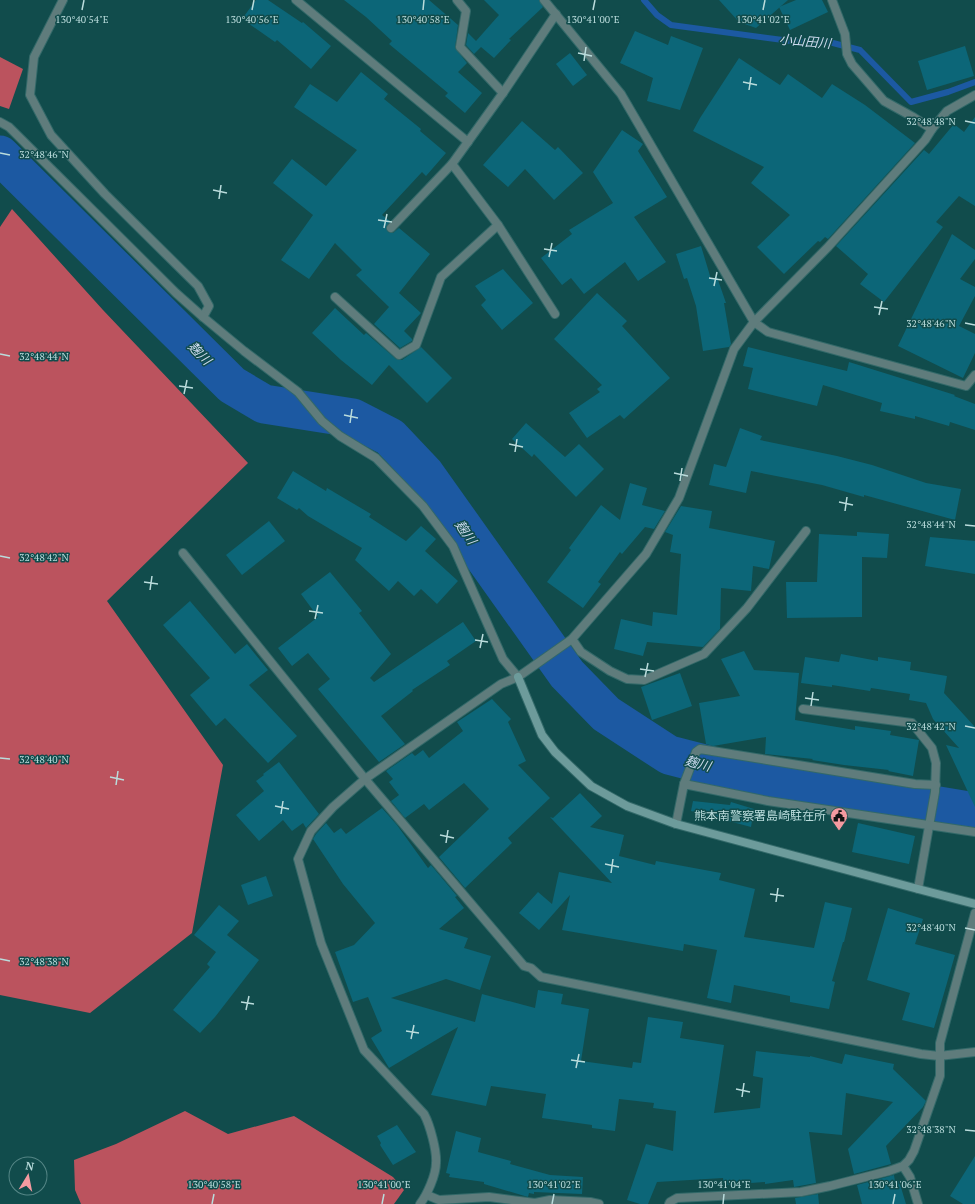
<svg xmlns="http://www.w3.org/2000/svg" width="975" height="1204" font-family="'PT Serif','Noto Sans JP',serif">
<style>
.forest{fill:#bb535e}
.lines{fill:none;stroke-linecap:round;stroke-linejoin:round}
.stream{stroke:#1c59a2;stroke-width:6}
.river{stroke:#1c59a2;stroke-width:39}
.building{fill:#0c6678}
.street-casing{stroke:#336969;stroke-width:10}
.secondary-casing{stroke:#336969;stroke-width:10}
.street{stroke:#5f7c7c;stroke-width:8}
.secondary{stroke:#6d9b9b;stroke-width:8}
.ticks{fill:none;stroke:#badcdc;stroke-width:1.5}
.labels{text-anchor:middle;stroke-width:3;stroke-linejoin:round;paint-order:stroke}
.poi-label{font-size:12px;fill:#badcdc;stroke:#114c4c;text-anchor:end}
.water-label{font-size:13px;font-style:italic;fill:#cbdaee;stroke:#114c4c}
.ticks-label{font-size:10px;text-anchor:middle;fill:#badcdc;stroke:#114c4c;stroke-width:3;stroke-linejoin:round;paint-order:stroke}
</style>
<rect width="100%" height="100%" fill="#114c4c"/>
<g class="forest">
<path d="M0,57L23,69L9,109L0,106Z"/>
<path d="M12,209L103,310L248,463L107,601L223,765L192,933L90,1013L0,995V227Z"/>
<path d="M185,1111L228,1134L294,1116L393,1177L404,1190L394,1204H81L75,1190L74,1160L116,1144Z"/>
</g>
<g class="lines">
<path class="stream" d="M644,0L657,15L671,25L798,42H829L860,50L911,102L948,92L975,82"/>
<path class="river" d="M0,155L232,385L264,404L353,418L390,437L425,474L567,674L606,714L669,755L735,772L975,812"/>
</g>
<g class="building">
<path d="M256,0H268L302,23L303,22L331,46L311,69L277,40L275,42L242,19Z"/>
<path d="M344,0H429L458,25L455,48L467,63L458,72L482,93L465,113L445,96L448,93L389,44L392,41L366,17Z"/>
<path d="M484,0H539L543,7L509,39L511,40L494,58L481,47L474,54L466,45L468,33L476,41L499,15Z"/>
<path d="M719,0H788L756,28L739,22Z"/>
<path d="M796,0H822L828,12L790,30L779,7Z"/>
<path d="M635,31L668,45L671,36L703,48L680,110L647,101L653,78L620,63Z"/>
<path d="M965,46L974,76L927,90L918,61Z"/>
<path d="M570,53L587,75L573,86L556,64Z"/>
<path d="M739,58L780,85L788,74L822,98L832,84L865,105L915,143L828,239L825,237L820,242L818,241L784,274L757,247L790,215L751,183L764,167L693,131L700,118Z"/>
<path d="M361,72L388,94L384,99L421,129L420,131L446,153L426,176L422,172L382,215L390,221L386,227L388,232L393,233L399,228L430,254L399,293L421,313L404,331L412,339V341L400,348L374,324L389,307L356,275L362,270L335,243L309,279L281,260L313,215L273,183L292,159L326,186L357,150L294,107L310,84L337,102Z"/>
<path d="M975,117V206L959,196L936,222L943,227L884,302L860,284L868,274L836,246L924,150L929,154L954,124L964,132Z"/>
<path d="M522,121L555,150L558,147L583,173L554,200L525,169L508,187L483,165Z"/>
<path d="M622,130L643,144L638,151L667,197L634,217L666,262L638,281L625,262L584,294L571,278L562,285L541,258L572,234L569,230L613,203L593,172Z"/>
<path d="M952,234L975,250V259L960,279L975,287V296L959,326L975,334V353L963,378L898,346Z"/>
<path d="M701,246L711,279L717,277L726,303H724L731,344L729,347L703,351L696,306L687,278L684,279L676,254Z"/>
<path d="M503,269L533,303L502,330L481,305L486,300L475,286Z"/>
<path d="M597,293L627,321L622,326L670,378L624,419L620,415L587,438L569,413L600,392L597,389L602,385L554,339Z"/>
<path d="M335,308L364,335L366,333L396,359L402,360L421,347L452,378L427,403L389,365L372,385L341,360L312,333Z"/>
<path d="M748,347L847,371L849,362L955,395L954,396L975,404V430L950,422L949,426L915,416V419L880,411L882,403L823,385L817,406L748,389L753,368L743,366Z"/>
<path d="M526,423L565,457L579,444L604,469L576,497L534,454L532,457L512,439Z"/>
<path d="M740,428L762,436L760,440L837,456L872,465L926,483L961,489L955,520L864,495V497L822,485L751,471L746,493L709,485L714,464L726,467Z"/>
<path d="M293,471L326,491L327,488L371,514L369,517L406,541L421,526L436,539L425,551L458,581L437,604L421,589L414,596L398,581L389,591L355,560L362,548L308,516L299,508L297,510L277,498Z"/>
<path d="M630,483L647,488L642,505L665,511L654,529L645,527L622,554L620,552L598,582L601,584L583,608L547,582L571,550L569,548L601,505L620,520Z"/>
<path d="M681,506L712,511L709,528L775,541L769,569L753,566L751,591L721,588L720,629L703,647L647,642L643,656L614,649L621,619L652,626L653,612L677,615L681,554L670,552L673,535L665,532Z"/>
<path d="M269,521L285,541L242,575L226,555Z"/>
<path d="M857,532L889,534L887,558L862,557V617L787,618L786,582H817L819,534L857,536Z"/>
<path d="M930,537L975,541V574L925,566Z"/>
<path d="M330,572L362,611L359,613L391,654L370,678L374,682L463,622L476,641L447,661L450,665L412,690L413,691L381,716L405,744L379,762L318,689L330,679L308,653L292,666L278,648L318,617L301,594Z"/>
<path d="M190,601L235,654L247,644L268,670L249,685L297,736L268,763L225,718L216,726L190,695L210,678L163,625Z"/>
<path d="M744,651L754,670L799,673L795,720L855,730V726L891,731L890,735L919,740L913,776L888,771L889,770L844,765L812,760L813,759L765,754L766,737L713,746L706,744L699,703L740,696L721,659Z"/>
<path d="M841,654L878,661V657L911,662L910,670L947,676L944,693L975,727V807L946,745L959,748L933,719L926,703L909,700L910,694L871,688L870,691L832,685V687L801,683L805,657L839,662Z"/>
<path d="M680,673L692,706L652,720L641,687Z"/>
<path d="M492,699L511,719L508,722L526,761L518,765L550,798L508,838L512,843L465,888L439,857L489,809L464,783L429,810L424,804L405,818L391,801L399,795L389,782L393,779L386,771L412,753L415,756L423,750L429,758L463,731L457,722Z"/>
<path d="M279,762L319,814L306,828L303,823L292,831L283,820L259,841L236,815L264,791L256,781L264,775L263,774Z"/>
<path d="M580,793L602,816L590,827L624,835L619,856L655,865L656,861L721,873L719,880L755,889L744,937L814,948L825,902L852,908L844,942H843L832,981L835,982L829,1009L790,1002V996L734,985L731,1003L707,998L717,950L684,944L683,951L562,930L570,895L539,930L519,913L538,892L552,904L559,872L612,883L550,817L553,818Z"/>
<path d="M693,801L730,805L731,802L754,809L751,827L691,811Z"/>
<path d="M382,808L397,825L428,868L431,865L457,896L455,897L464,908L439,929L468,938L464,948L491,956L480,990L446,979L391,998L475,1022L482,994L535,1008L538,990L563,994L561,1004L589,1009L581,1061L632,1068L633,1062L641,1063L648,1017L683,1022L680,1038L724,1045L714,1113L760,1108L763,1078L753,1076L756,1051L810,1057V1056L842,1064L845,1054L894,1064L893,1069L926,1101L923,1107L886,1146L891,1164L854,1174L848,1149L893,1102L846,1093L842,1135L809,1132L816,1183L794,1187L793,1180L765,1184V1182L724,1185L723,1178L657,1182L648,1204H640L627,1200L646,1144L673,1151L676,1111L653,1108L654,1103L619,1099L615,1131L592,1128V1125L542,1118L546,1094L491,1086L486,1106L431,1095L458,1027L389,1068L371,1038L382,1031L368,997L353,1002L335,952L354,945L375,923L343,884L313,839L316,834L326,823L334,833L341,828L346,834Z"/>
<path d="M858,823L915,836L909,864L852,852Z"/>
<path d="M266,876L273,896L248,905L241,885Z"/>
<path d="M219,905L239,921L227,935L259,960L215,1017L200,1033L173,1010L210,967L207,964L216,952L194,935Z"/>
<path d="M888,908L923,919L915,944L955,955L934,1028L902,1020L910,993L867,980Z"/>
<path d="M397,1125L416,1152L393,1165L380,1145L381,1143L377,1136Z"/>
<path d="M456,1131L481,1138L478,1152L511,1161L510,1164L550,1175L583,1177L582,1194L534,1192V1194L529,1193L528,1197L484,1184V1182L449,1177L450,1174L446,1173Z"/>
<path d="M975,1156V1204H963L950,1196Z"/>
<path d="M894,1175L895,1182L899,1181L906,1204H862L857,1185Z"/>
<path d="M818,1194L819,1204H796L795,1198Z"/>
</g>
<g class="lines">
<g class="street-casing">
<g id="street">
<path d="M63,0L34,57L30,95L51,135L105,194L198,286L209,306L203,317"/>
<path d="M296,0L468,142"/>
<path d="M457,0L466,11L460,47L503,93"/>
<path d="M544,0L621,94L754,322L768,332L966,386L975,375"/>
<path d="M832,0L845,34L847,54L852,64L884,101L913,117L932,129"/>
<path d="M0,122L9,127L176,293L203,317L244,351L298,392L322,421L340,436L376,458L423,506L453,546L503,659L518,677"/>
<path d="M452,164L498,225L555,314"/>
<path d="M391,228L452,164L503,93L556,14"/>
<path d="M335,297L399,355L416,345L441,277L498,225"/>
<path d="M183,553L365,779L524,966L531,968L541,977L921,1054L939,1056L975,1052"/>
<path d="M572,639L581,652L610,671L627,679L644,680L704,654L747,608L806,531"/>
<path d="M803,709L912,723L932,748L936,763L935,792L918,889"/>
<path d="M684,784L696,752L700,749L915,784L936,785"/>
<path d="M676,824L684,784L768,801L975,832"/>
<path d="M903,1166L910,1177L918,1204"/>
<path d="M427,1195L439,1200L489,1197L535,1203L550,1200L590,1202L599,1204"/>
<path d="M420,1204C427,1195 436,1175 436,1163C437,1151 430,1125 424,1114L364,1050L321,943L298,859L311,831L333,807L365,779L501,684L518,677L572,639L646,554L679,498L734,349L754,322L828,247L925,140L932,129L947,111L975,95"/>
<path d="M669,1204L670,1202L677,1198L801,1192L830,1186L889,1171L903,1166L909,1160L914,1151L940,1076V1043L975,913"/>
</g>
</g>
<g class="secondary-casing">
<path id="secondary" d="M518,677L542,735L555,752L591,786L627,806L676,824L918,889L975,904"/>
</g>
<use href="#street" class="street"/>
<use href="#secondary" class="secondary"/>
</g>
<path class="ticks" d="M82,10L84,0M252,10L254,0M423,10L424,0M593,10L595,0M763,10L765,0M578,53L592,56M584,61L586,47M743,82L757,85M749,90L751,77M965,121L975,123M0,153L10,155M213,190L227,193M219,199L221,185M378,220L392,222M384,228L387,214M544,249L557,251M549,257L552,243M709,278L722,280M714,286L717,272M874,307L888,309M879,315L882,301M965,323L975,325M0,354L10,356M179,386L193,388M184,394L187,380M344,415L358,418M350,423L352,409M509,444L523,447M515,452L517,439M674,473L688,476M680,481L682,468M839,502L853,505M845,511L847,497M965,525L975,526M0,556L10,558M144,582L158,584M150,590L152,576M309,611L323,613M315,619L318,605M475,640L488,642M480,648L483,634M640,669L654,671M645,677L648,663M805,698L819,700M811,706L813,692M965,726L975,728M0,758L10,759M110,777L124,780M116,785L118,771M275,806L289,809M281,814L283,801M440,835L454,838M446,843L448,830M605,864L619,867M611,873L613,859M770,894L784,896M776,902L778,888M965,928L975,930M0,959L10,961M241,1002L254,1004M246,1010L249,996M406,1031L419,1033M411,1039L414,1025M571,1060L585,1062M576,1068L579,1054M736,1089L750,1092M742,1097L744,1083M965,1130L975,1131M212,1204L214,1194M382,1204L384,1194M552,1204L554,1194M723,1204L724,1194M893,1204L895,1194"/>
<defs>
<g id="civic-pin" transform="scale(0.9)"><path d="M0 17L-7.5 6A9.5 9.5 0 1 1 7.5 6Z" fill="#f49aa0" stroke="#114c4c"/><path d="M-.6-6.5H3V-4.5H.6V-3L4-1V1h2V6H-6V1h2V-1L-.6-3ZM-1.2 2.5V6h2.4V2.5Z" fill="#111"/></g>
</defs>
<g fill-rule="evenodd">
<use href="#civic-pin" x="839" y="816"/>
</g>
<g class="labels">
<g class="poi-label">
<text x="826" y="820">熊本南警察署島崎駐在所</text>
</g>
<g class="water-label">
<text transform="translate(805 41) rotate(5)" y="5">小山田川</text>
<text transform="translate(200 353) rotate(45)" y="5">麹川</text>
<text transform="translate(466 532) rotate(55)" y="5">麹川</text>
<text transform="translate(698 763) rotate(15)" y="5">麹川</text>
</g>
</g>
<g class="ticks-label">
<text x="82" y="23">130°40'54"E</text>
<text x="593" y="23">130°41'00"E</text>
<text x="763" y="23">130°41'02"E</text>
<text x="252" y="23">130°40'56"E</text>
<text x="423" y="23">130°40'58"E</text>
<text x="931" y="125">32°48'48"N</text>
<text x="44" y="158">32°48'46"N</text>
<text x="931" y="327">32°48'46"N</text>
<text x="44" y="360">32°48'44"N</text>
<text x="931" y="528">32°48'44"N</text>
<text x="44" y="561">32°48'42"N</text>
<text x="931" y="730">32°48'42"N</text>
<text x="44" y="763">32°48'40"N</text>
<text x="931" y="931">32°48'40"N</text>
<text x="44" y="965">32°48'38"N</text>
<text x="931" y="1133">32°48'38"N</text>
<text x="214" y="1188">130°40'58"E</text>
<text x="384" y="1188">130°41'00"E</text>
<text x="554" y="1188">130°41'02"E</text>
<text x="724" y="1188">130°41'04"E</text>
<text x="895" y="1188">130°41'06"E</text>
</g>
<g transform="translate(28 1176) rotate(10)"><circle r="19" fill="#114c4c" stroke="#558686"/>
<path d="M0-3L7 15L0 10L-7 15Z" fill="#f49aa0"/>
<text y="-6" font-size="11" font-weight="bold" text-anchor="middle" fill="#badcdc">N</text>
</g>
</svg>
